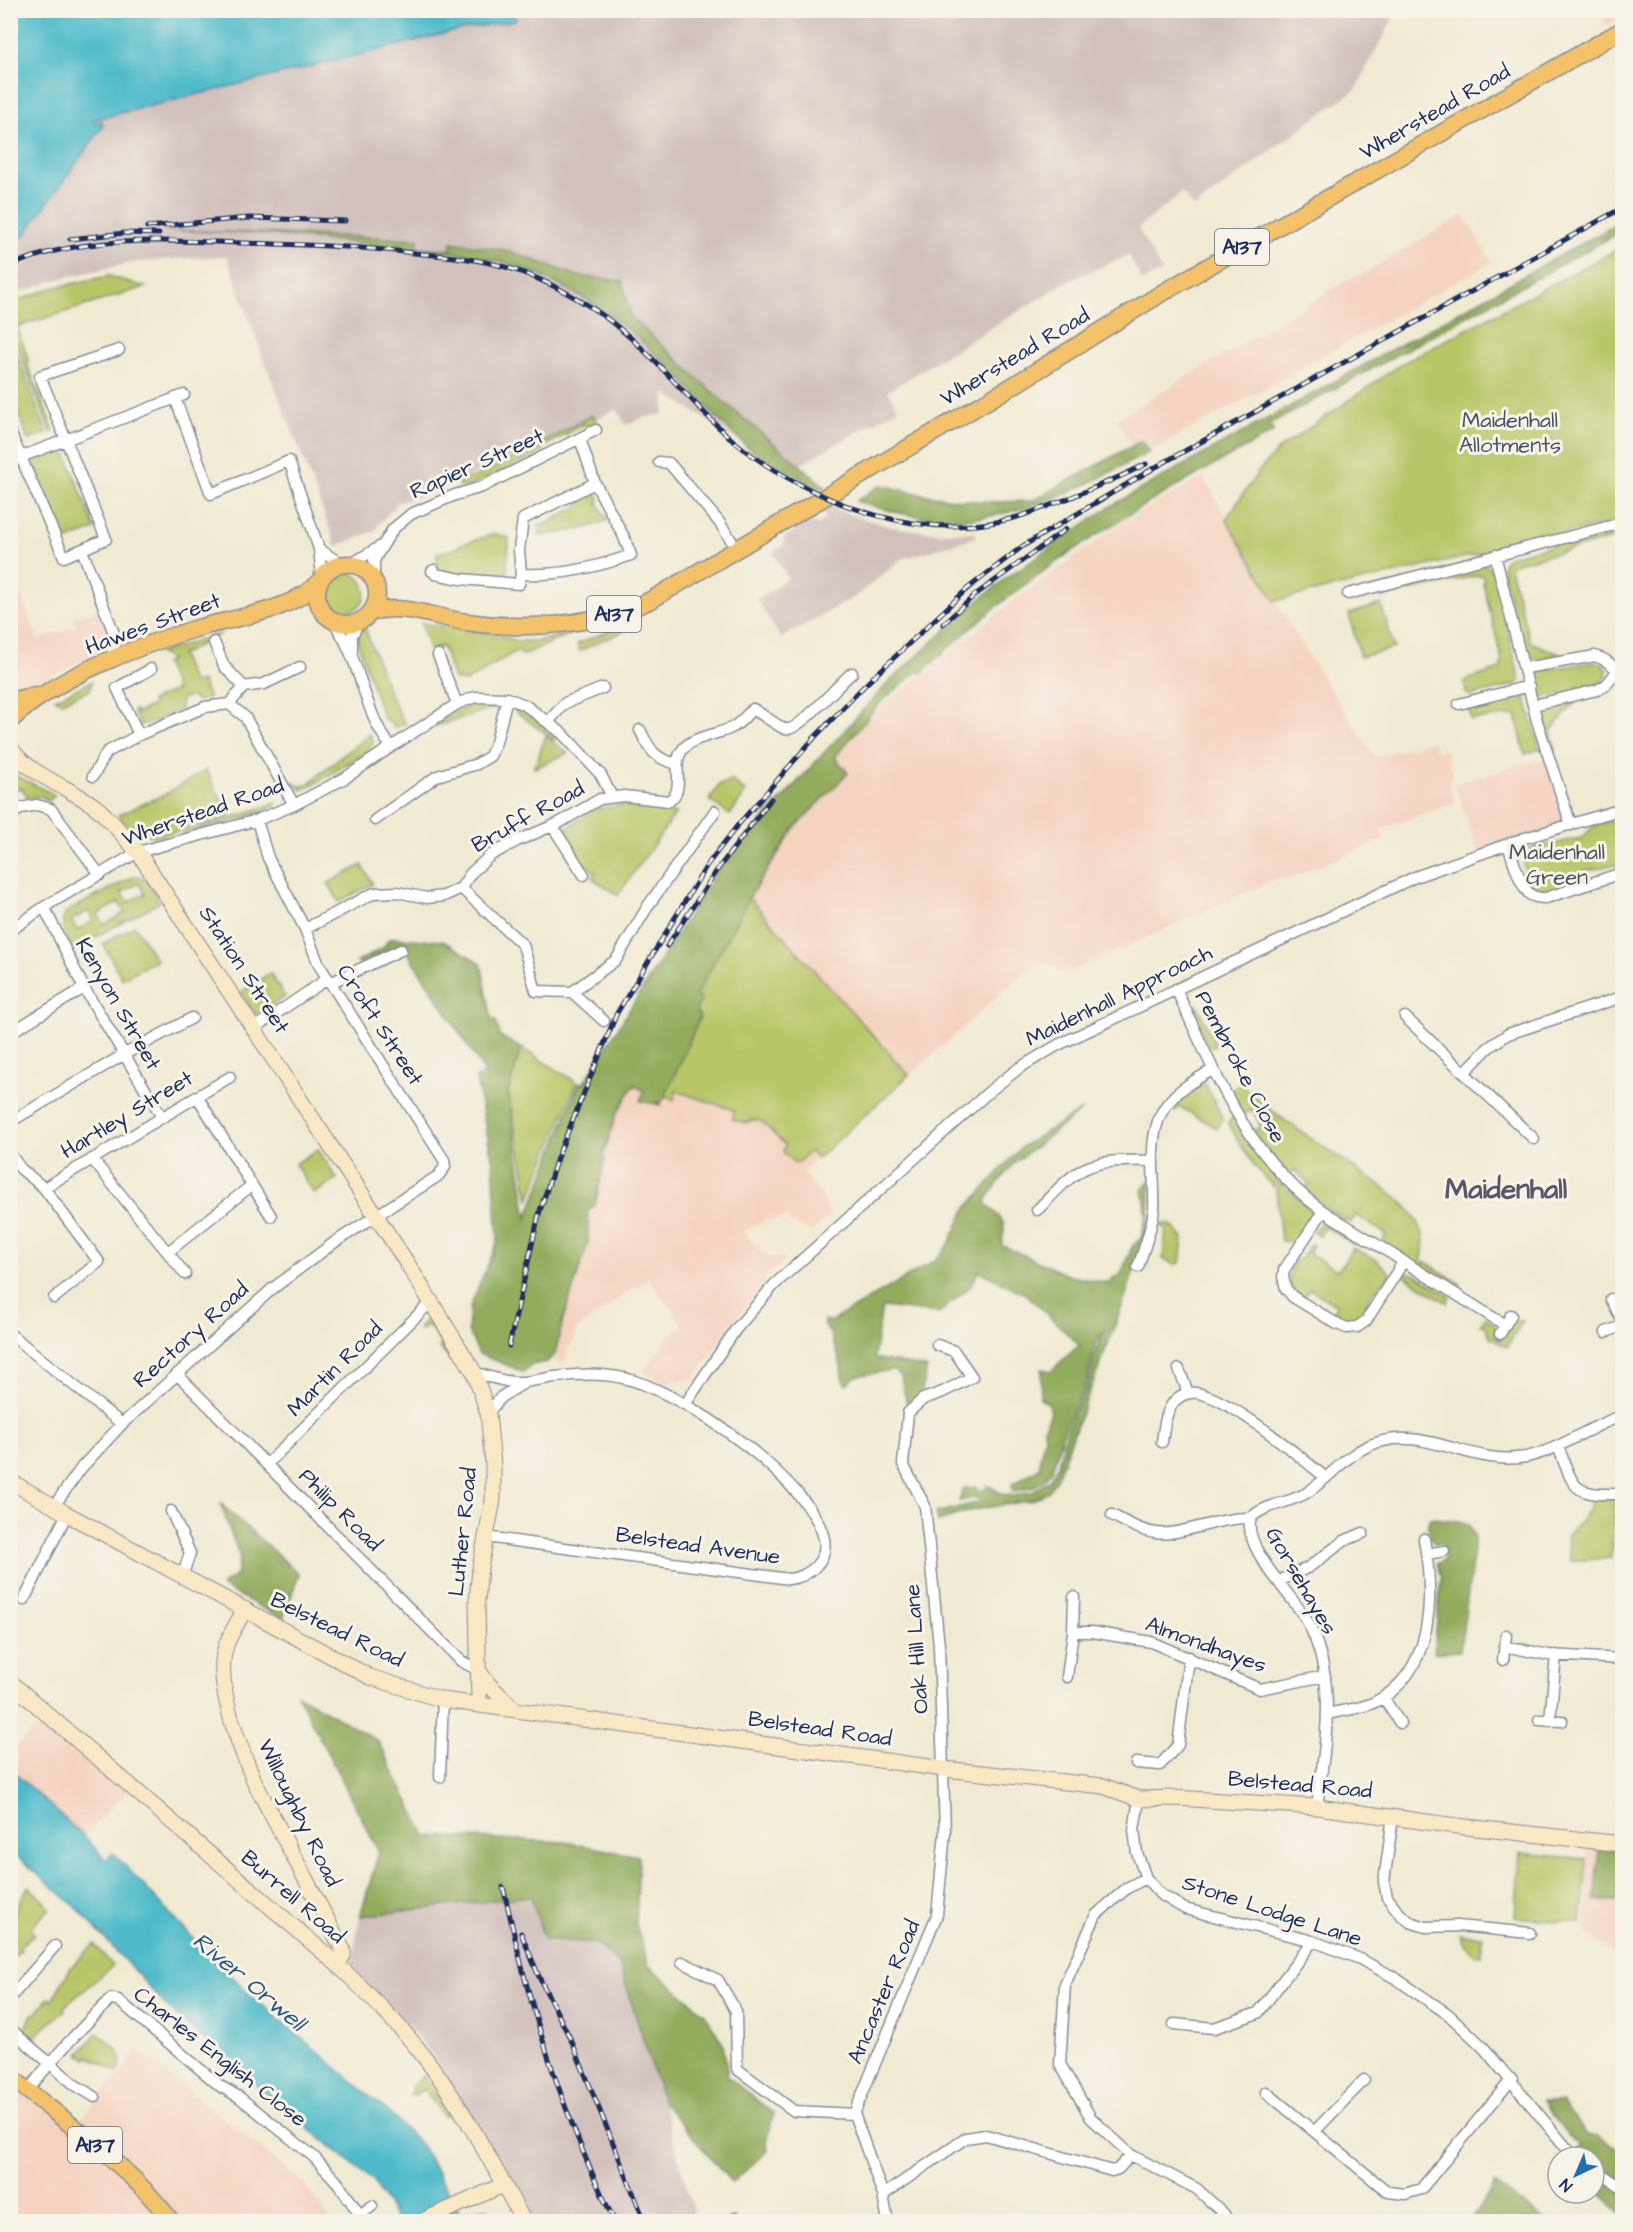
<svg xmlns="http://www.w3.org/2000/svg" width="1633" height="2232" font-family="'Architects Daughter',sans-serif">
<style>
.built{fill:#f5d3c1}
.industrial{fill:#d1c0bc}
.green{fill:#b9c667;stroke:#6a7a62;stroke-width:1.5;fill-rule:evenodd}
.forest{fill:#92ab5c;stroke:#566d5d;stroke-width:1.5}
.water{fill:#4fbbca;stroke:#357594;stroke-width:1.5}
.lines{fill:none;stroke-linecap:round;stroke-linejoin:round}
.street-casing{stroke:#868c98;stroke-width:13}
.secondary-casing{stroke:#868c98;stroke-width:17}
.primary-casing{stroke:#868c98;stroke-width:19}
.street{stroke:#fff;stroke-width:10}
.secondary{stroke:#fae7c3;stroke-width:15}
.primary{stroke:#f3c26a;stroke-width:16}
.rail-casing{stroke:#1b2f5e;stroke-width:5}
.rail{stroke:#f7f3e8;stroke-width:3;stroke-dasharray:9;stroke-linecap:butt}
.labels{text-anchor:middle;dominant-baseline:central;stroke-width:6;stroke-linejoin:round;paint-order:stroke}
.shield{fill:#f7f3e8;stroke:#5d6a87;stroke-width:1.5}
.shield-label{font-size:21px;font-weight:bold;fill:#1b2f5e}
.street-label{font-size:22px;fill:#1b2f5e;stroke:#f7f3e8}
.park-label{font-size:22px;fill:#425560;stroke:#f7f3e8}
.water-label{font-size:24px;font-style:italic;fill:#2b597e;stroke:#f7f3e8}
.district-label{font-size:28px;font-weight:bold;fill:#5c566a;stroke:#f7f3e8}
</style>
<rect width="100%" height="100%" fill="#f7f3e8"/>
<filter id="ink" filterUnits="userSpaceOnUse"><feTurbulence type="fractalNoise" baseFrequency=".0167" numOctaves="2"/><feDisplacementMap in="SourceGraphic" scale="12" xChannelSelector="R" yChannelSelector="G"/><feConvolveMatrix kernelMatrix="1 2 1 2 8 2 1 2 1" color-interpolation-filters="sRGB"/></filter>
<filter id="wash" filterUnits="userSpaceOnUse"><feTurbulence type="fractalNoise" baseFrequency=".008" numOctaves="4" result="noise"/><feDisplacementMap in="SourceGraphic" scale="24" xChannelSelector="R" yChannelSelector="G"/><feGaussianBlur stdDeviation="1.35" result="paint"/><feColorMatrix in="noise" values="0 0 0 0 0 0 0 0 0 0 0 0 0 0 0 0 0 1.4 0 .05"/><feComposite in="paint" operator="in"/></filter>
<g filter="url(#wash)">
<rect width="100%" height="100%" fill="#f1ead3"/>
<path class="built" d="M1597,11H1622V17L1606,26Z
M1464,215L1492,262L1149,452L1141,441L1133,447L1117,419L1349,279L1361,275Z
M1203,477L1275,601L1328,686L1375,757L1433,741L1436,752L1445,750L1452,770L1453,779L1448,781L1456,803L1380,829L1384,840L1287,879L1278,878L1068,973L1036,962L802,1172L823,1197L830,1215L812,1231L788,1222L789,1217L766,1220L743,1232L766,1256L785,1259L766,1277L763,1287L732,1322L696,1376L678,1382L673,1380L668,1383L643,1371L668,1337L684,1325L648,1278L576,1330L572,1346L569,1345L564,1364L553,1361L605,1158L602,1157L616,1115L826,766L882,706L998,613L1120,524Z
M10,568L38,640L77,626L74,617L104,606L115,636L109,649L17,692L11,690Z
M1549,757L1571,825L1480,854L1454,784Z
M48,1715L131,1787L84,1836L11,1769V1752Z
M1587,1849L1622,1850V1961L1585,1932Z
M138,2050L300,2180L312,2194L331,2221H11L10,2076L74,2128Z"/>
<path class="industrial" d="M507,11H1397L1366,68L1357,89L1315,118L1194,208L1182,193L1138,228L1162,272L1142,281L1129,255L1066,282L888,391L898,409L801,464L796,477L665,393L663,414L644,417L626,425L617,409L596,419L593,416L515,456L457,482L395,504V507L380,522L375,531L336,546L302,455L264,360L227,256L170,259L132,263L66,277L11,295V242L23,237L103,127L94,123L92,120L460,30L516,20L512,14L508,15Z
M828,504L848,514L890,527L942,533L975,532L976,537L902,559L856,596L781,638L757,600L788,578L772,552L785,545L783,538L794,532L801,523L818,524L826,520L822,508Z
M531,1896L544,1939L596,1943L619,1963L663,2102L696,2221H533L507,2175L432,2054L393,2009L350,1975L360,1915Z"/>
<path class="green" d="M1622,247V521L1275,601L1226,519L1259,471L1279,449L1403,363Z
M109,276L145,287L17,327L29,361L27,363L54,431L51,432L12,333H11V303L52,288Z
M17,355L47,433L28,440L11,394V358Z
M593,415L598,424L589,428L585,424L541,448L543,452L468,487H461L457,482L475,477L512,459Z
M64,448L95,529L66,541L33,460Z
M592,490L599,497L598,504L608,520L583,529L539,536L541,530L539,524L543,525L577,507L584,493Z
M1608,531L1611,539L1513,564L1510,568L1530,642L1562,655L1531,660L1524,655L1502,568L1504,562L1510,556Z
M495,534L509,538L506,579L479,577L473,574H454L437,570V553L459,548V545Z
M1478,562L1485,564L1494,573L1520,681L1515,685L1470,696L1466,693L1464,681L1500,669L1502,660L1483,583L1484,577L1479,575L1381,597L1378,588Z
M327 592a19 19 0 1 1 38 0a19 19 0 1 1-38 0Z
M1381,604L1394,648L1360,657L1349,614Z
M634,621V626L607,639L606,638L580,651L577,644Z
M421,623L494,634L518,641H537L572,633L523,655L516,651L466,682L454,679L442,646L430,651Z
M365,628L389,692L405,724L394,727L383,717L357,640L359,632Z
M222,633L181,655L193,683L202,681L209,698L198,701L190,696L181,699V709L154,722L140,725L133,711L135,710L137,713L153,705L151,701L176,690L165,663L171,660L159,653Z
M1594,662L1603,664L1607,670L1606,678C1592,689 1556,697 1538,697L1533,692L1531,677L1542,670Z
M92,681L90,690L62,702L55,699Z
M1516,694L1525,696L1540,749L1525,754L1516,715L1471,720L1469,710L1474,704Z
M1576,701L1551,731L1556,750L1552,751C1536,709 1532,713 1576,701Z
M486,702L496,707L430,728V726C448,714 465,706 486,702Z
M516,709L527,712L556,737L554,740L515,711Z
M370,734L373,742L367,752L309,787L302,790L292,782L299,786L306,785Z
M546,736L568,753L534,768Z
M206,770L230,816L157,837L133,831L118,815L166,794Z
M11,772V773L55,795L49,801L41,796L28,798L21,787L17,790L11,788Z
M731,780L746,792L730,815L709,800L720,784L728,783Z
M276,803C269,816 198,829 181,834Z
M621,805L676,813L618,895L592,878L595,872L577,858L561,832L595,809Z
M1618,819L1622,822V866L1617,868L1615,864L1587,871L1588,879C1568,885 1533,902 1525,872C1523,863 1523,857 1527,849L1582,838L1594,826Z
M362,865L373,884L339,902L328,883Z
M135,876C149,878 153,891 160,902L73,949C66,936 57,925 67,911ZM139,883L145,894L128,902L122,892ZM119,902L125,913L104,925L98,914ZM89,911L94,921L77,930L71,920Z
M749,898L909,1075L817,1159L810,1151L796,1164L783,1152L785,1145L761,1121L753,1120L745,1123L732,1119L734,1110L676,1091L674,1100L665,1097L700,1017L690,1006Z
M135,926L156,960L122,979L103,943Z
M270,973L285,997L255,1015L241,992Z
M1197,1005L1216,1045L1209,1047L1191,1010Z
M521,1048L577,1082L529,1199L508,1092Z
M1205,1083L1223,1119L1217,1128L1180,1107L1175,1111L1172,1109L1189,1093Z
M1241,1084C1277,1119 1323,1145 1363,1174C1380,1185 1401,1198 1413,1214C1424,1229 1428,1250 1418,1266L1382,1243L1386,1234L1356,1215L1350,1223L1320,1204L1304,1190L1309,1184L1295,1170L1287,1176L1252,1131L1261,1127L1253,1110L1242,1114L1230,1091Z
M1234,1116L1249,1144L1279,1181L1273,1187C1254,1168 1240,1146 1228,1122Z
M318,1149L337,1179L314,1194L295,1164Z
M1281,1183L1305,1204L1311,1213L1310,1222L1298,1242L1281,1241L1276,1189Z
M1323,1221H1330L1356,1237L1353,1244L1325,1227L1319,1237L1313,1231Z
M1160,1224H1170L1183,1238L1180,1263L1175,1265L1163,1259L1166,1228L1160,1226Z
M1311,1244L1313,1245L1309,1253L1338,1271L1353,1248L1376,1259L1391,1274C1380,1285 1364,1298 1364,1316C1352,1326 1344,1322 1331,1316L1337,1305L1310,1289L1303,1299C1287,1286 1285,1280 1294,1261L1302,1258Z
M1424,1261L1461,1284L1455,1289L1420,1268Z
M1407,1273L1415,1274L1450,1296L1447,1303L1401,1274Z
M429,1317L455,1356L450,1360L439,1347L443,1344L436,1337L437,1335L427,1325L421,1330L419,1327Z
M1486,1318L1494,1324L1497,1331L1495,1335L1501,1339L1512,1322L1523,1321L1507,1347L1490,1337L1486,1327L1480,1324Z
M1615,1498L1611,1558L1570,1561L1567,1537L1591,1507L1590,1499Z
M1520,1853L1587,1859L1581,1923L1515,1917Z
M29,1886L50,1908L31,1928L34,1934L19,1947L21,1950L11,1959C10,1925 10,1915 29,1886Z
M1460,1934L1483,1936L1481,1956H1478L1464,1944Z
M94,1944L113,1966L64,2007L65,2010L32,2039L23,2031L33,2013L36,2014L48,1998L52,2000L72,1966Z
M97,2033C110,2043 129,2054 117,2072L89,2056L87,2059L79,2054Z
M424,2076L449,2113L444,2117L424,2089L413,2096L410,2093L413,2085Z
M486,2208L500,2221H465L461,2214Z"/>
<path class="forest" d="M1622,221V231L1269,425L1274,432C1186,480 1098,529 1018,590C984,615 953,644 921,673L918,671L882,701L835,757L848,773L794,829L749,898L696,996L701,1000L696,1011L700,1016L665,1097L661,1103L656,1101L660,1105L640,1101L644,1091L634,1085L616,1115L603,1157L605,1158L595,1205L588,1211V1243L563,1320L555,1354L547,1362L532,1365L523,1372L479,1354L468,1331L470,1307L498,1241L493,1163L476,1079L485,1072L402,944L361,964L357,962L383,948L388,940L392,938L443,941L481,963L492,1020H496L500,1036L521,1048L508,1092L527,1218L579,1083L583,1084L717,870L886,685L975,603L1006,578L1111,506Z
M163,230L418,239L417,247L450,250L452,242L504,250L578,276L622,281L631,317L718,397L826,487L819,490L748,448L716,417L678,375L633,333L586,299L540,275L504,262L452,252L253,233Z
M1141,441L1149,452C1085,486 1021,521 946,519C916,519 886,510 856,501L881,485L920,494L960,500L995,502L1032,501Z
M1083,1109C1069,1121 1054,1132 1039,1144C1032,1150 1024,1155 1016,1161C1005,1173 993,1189 985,1203C1003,1220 1008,1220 1001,1245L1070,1276L1109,1283L1114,1277L1120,1276L1132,1247L1141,1238L1147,1215L1143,1189L1151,1179L1148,1228L1124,1301L1057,1478L1048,1492L1033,1500L973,1510L938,1521L936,1513L979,1502L977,1497L959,1501L964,1488L978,1487L979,1491L987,1489V1485L1003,1494L1014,1496L1033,1492L1050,1479L1058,1465L1070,1420L1087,1389L1096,1349L1105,1329L1095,1343L1085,1388L1067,1421L1052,1470L1045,1479L1034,1487L1013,1492L1012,1484L1040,1468V1456L1045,1438L1044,1429L1051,1412L1047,1402L1040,1398L1042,1369L1051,1371L1079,1345L1027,1295L979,1271L969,1288L939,1313L882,1307L874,1358L927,1368L920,1399L907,1405L901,1377L893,1370L856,1376L846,1385L843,1381L840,1361L831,1335L824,1324V1320L830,1322L934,1261L948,1246L965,1210L1015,1154L1023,1146Z
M220,1503L299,1574L283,1619L221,1586L236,1575L240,1557Z
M1431,1518L1460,1521L1469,1524L1474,1535V1549L1460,1651L1434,1653L1441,1578L1437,1564L1445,1559L1443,1545L1435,1544C1429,1538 1426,1526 1431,1518Z
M297,1694L378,1741L426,1836L565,1842L639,1856L636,1925L648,1965L704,2013L723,2043L728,2077L774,2114L766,2141L767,2151L732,2183L663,2102L619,1963L596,1943L544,1939L531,1896L360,1916L379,1852Z
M1599,1849L1622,1850V1892L1617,1901H1594Z
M1542,2102H1562L1587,2135L1598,2137L1622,2152V2215L1594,2188V2178L1600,2173L1594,2169V2157H1574L1571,2155L1581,2147L1570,2138Z
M1495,2184L1546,2221H1470Z"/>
<path class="water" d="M507,10L509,15L513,11L516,20L460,30L93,120L94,123L102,121L103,126L23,237L11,242V11Z
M10,1769L84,1836L106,1860L113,1853L189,1934L253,1997L385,2109L421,2145L465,2221H397L373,2181L253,2083L168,2008L77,1908L11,1851Z"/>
</g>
<g filter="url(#ink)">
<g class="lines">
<g class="street-casing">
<path id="street" d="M175,398L211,494L289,461L319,549
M10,432L64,557L106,539L40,376L119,350
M10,461L184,395
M659,462L669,463L719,522L737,549
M82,550L115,636L111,660
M1495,555L1537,721L1571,825
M351,564L381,546
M432,571L434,570L435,574L461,579L519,584L521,574C558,576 595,568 631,555L623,535L595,483L580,439
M521,574L519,550L523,519L595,483
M322,577L319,549L341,564
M374,580V561L377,555L393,529L411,514L455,495L482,487L596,430
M1348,594L1622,523
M214,642L224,666L244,687L229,704
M352,652V635L360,621
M438,655L457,704
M1525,668L1595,656L1605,660L1618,670L1606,685L1597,690L1534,705
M244,687L264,684L300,667
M1459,704L1529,686
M548,722L565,703L603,688
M640,730C650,750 654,759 678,764
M139,735L117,688L151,669
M391,747L457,704L475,697L507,698L525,705L563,734L601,775L612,797
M93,776L107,752L139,735L205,707L229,704L245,717L294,805
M10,816L21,808L37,805L51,809L100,875
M375,820L437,776L477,764L490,756L496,742L507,698
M553,827L584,875
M1508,845C1513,858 1520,888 1531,895C1536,898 1541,898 1546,898L1622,873
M461,888L523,945L536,991L572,992L604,1021
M44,907L84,988L162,1117
M305,929L374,893L397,892L427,898L444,896L461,888L471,873L491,855L517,841L559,823L600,799L624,796L669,801C687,789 670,764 683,749C694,736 717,735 731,728C739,725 746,715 753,709C760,713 779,727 785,729C798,733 839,683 852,673
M10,931L44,907L138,852L257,820L294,805L345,778L391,747C385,738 378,729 374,718C360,685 354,648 331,619
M330,983L401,950
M1176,989C1214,1071 1247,1157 1323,1211L1505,1325
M572,992L616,960L648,906L715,811
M1405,1017L1534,1139
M255,1028L327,979
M10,1033L84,988
M1464,1073L1488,1048L1508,1034L1622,997
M197,1096L271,1216
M10,1122L123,1055L192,1018
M10,1154L21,1169L44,1188L99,1262L54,1298
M92,1159L185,1274
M44,1188L230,1077
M1037,1210C1053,1195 1070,1173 1091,1166C1110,1159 1133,1161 1152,1161
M1323,1211L1284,1270L1283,1277L1286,1289L1293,1297L1337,1324L1347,1328L1357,1327L1366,1321L1403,1262
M168,1252L252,1185
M1138,1267C1144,1248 1152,1229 1154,1209C1155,1193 1153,1178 1153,1162C1151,1109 1171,1093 1214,1069
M1611,1299L1622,1320
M1606,1332L1622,1326
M10,1334L122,1424
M1500,1334L1511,1315
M1179,1369L1188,1393
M474,1372C487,1376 501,1381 514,1382C528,1383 541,1379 555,1377C577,1374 601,1373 623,1378C679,1389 813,1482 824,1539C828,1561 809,1577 789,1579L486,1537
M177,1374L461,1661L478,1670
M686,1403L736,1329L775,1284L991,1090L1019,1068L1058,1045L1415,877L1525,838L1622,809
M488,1413L501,1397L526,1382
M1162,1442C1164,1424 1167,1396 1190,1393C1218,1388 1302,1458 1326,1478
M1558,1446C1575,1491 1572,1495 1622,1494
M267,1464L431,1302
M54,1506L82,1467L122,1424L272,1289L335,1242L438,1176L445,1167L444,1160L319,965L305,929L268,858L257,820
M171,1511L190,1553L183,1574
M1112,1515C1129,1524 1149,1536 1169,1533C1197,1530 1222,1517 1251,1518
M1251,1518C1264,1504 1292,1503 1308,1492C1330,1477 1345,1456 1370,1445C1425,1423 1469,1467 1526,1457C1561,1450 1589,1426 1622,1416
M1251,1518C1241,1546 1292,1595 1306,1619C1339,1679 1325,1743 1317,1807
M1427,1554L1444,1551
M1279,1581L1309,1567L1344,1541L1363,1533
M24,1600L67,1514
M1073,1632H1092L1151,1642L1260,1689L1325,1676
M1504,1646L1549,1655L1622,1659
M1503,1660L1506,1635
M1067,1677L1073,1632L1074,1597
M1383,1697L1400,1723
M1328,1714C1343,1710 1360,1709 1373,1703C1435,1674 1434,1595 1424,1539
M1539,1720L1562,1721
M1550,1721L1556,1655
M1136,1763L1160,1765L1178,1745L1189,1657
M440,1777L443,1700
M1139,1799L1134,1830L1137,1853L1146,1878L1160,1894L1185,1909L1313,1941L1360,1959L1395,1978L1448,2014L1483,2047L1574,2157
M1393,1816L1384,1882L1387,1897L1400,1914L1410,1922L1426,1927L1458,1926L1530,1933
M1146,1878L1127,1888L1096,1915L1065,1984L1060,2064L1091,2118L1131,2155L1197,2189L1224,2214L1228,2222
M682,1962L718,1980L736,2011L737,2069L794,2111L854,2114
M10,1998L55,1946
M1174,2024L1214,2028L1258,2013L1313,1941
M10,2029L75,2085L95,2097
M28,2091C52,2058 81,2028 111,1999L118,2000L220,2086L239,2097L314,2157L338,2183L360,2215
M1266,2092L1388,2192L1405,2194L1421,2189L1512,2079
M1315,2131L1364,2080
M1594,2169L1622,2188
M883,2195L966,2138L986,2135L1112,2171L1118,2169L1131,2155
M736,2217L740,2222
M351,2222L372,2206
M888,2222L883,2195L854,2114L937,1915L945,1832L939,1646L925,1506L903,1464L908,1413L923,1399L943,1392L972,1377L954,1351L937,1345"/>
</g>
<g class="secondary-casing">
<path id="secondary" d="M10,746C21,771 75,790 97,808C112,821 125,838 138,852L407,1263L474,1372L488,1413L493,1464V1500L480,1568L477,1601L479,1704
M10,1481L67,1514L370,1677L443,1700L944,1769L1103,1786L1139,1799L1175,1798L1317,1807L1457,1826L1622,1844
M245,1609C239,1621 230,1633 226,1646C213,1683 241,1750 256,1785L343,1950V1955L338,1965
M478,1670L489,1685L514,1709
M10,1682L338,1965C369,1995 400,2025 426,2059C464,2109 494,2167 524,2222
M420,2222L503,2185"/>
</g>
<g class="primary-casing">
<path id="primary" d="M317 594a30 30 0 1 1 60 0a30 30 0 1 1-60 0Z
M371,612C405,603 432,617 466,622C528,631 594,626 651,600L1014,385L1162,293L1622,30
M10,701L36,695
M10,721C55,677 138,646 198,628C237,617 293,611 320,581
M10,2076C66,2123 127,2163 172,2222"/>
</g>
<use href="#street" class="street"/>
<use href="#secondary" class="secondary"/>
<use href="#primary" class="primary"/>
<g class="rail-casing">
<path id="rail" d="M147,227L249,218L345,221
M70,239L125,233L159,234
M10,266C88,231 191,242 274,244C324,245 373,248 423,254C450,256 476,259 502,266C528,273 553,285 576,298C639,334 676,388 727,435C753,459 784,477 815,492C877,522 947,536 1014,518C1032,513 1049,505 1067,499C1093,488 1121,477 1146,464
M943,624L975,595L1066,529
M667,946L717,870L771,799
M509,1346L539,1214L557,1158L617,1013L707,865L737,826L815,737L865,685L967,589L1023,546L1154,468L1622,208
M503,1887C511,1920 518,1953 527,1986C549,2066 577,2146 615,2222
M521,1933L540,1979L572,2042L645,2222"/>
</g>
<use href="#rail" class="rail"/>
</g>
</g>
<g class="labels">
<g class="shield">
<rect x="1215" y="229" width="54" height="36" rx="4.5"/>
<rect x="587" y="596" width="54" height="36" rx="4.5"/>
<rect x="68" y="2127" width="54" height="36" rx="4.5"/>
</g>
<g class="shield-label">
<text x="1242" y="247">A137</text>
<text x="614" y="614">A137</text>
<text x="95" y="2145">A137</text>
</g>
<g class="street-label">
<text transform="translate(1435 112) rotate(-30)">Wherstead Road</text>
<text transform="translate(1015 357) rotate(-31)">Wherstead Road</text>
<text transform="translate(477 464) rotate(-24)">Rapier Street</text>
<text transform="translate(153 624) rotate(-20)">Hawes Street</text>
<text transform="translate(203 812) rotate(-19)">Wherstead Road</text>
<text transform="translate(528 817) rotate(-29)">Bruff Road</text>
<text transform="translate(244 970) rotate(57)">Station Street</text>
<text transform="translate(1119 996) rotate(-26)">Maidenhall Approach</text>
<text transform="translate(118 1004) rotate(60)">Kenyon Street</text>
<text transform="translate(380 1025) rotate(57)">Croft Street</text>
<text transform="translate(1240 1067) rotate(62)">Pembroke Close</text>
<text transform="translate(127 1115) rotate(-31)">Hartley Street</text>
<text transform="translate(191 1335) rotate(-42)">Rectory Road</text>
<text transform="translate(335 1369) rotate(-45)">Martin Road</text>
<text transform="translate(340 1510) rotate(45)">Philip Road</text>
<text transform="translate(463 1532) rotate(-84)">Luther Road</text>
<text transform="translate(698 1546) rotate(8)">Belstead Avenue</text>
<text transform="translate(1301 1581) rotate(60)">Gorsehayes</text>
<text transform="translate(337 1630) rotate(26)">Belstead Road</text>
<text transform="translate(1206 1645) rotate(20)">Almondhayes</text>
<text transform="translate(917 1649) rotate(-94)">Oak Hill Lane</text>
<text transform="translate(820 1729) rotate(8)">Belstead Road</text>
<text transform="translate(1300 1785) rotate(5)">Belstead Road</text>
<text transform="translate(299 1813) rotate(64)">Willoughby Road</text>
<text transform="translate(293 1897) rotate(41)">Burrell Road</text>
<text transform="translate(1272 1911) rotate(18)">Stone Lodge Lane</text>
<text transform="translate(884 1992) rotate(-67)">Ancaster Road</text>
<text transform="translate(220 2057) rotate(38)">Charles English Close</text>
</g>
<g class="park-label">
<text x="1510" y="420">Maidenhall<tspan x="1510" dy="25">Allotments</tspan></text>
<text x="1557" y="852">Maidenhall<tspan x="1557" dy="25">Green</tspan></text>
</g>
<g class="water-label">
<text transform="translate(249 1982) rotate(40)">River Orwell</text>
</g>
<g class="district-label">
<text x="1506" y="1189">Maidenhall</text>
</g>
</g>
<rect width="1633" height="2232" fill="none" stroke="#f7f3e8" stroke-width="36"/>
<g transform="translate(1576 2175) rotate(224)"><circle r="28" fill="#f7f3e8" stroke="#9fa5b1" stroke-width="1.5"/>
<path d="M0-4.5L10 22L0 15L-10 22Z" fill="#1f6fb2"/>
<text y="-9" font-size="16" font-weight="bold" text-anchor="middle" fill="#1b2f5e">N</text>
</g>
</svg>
